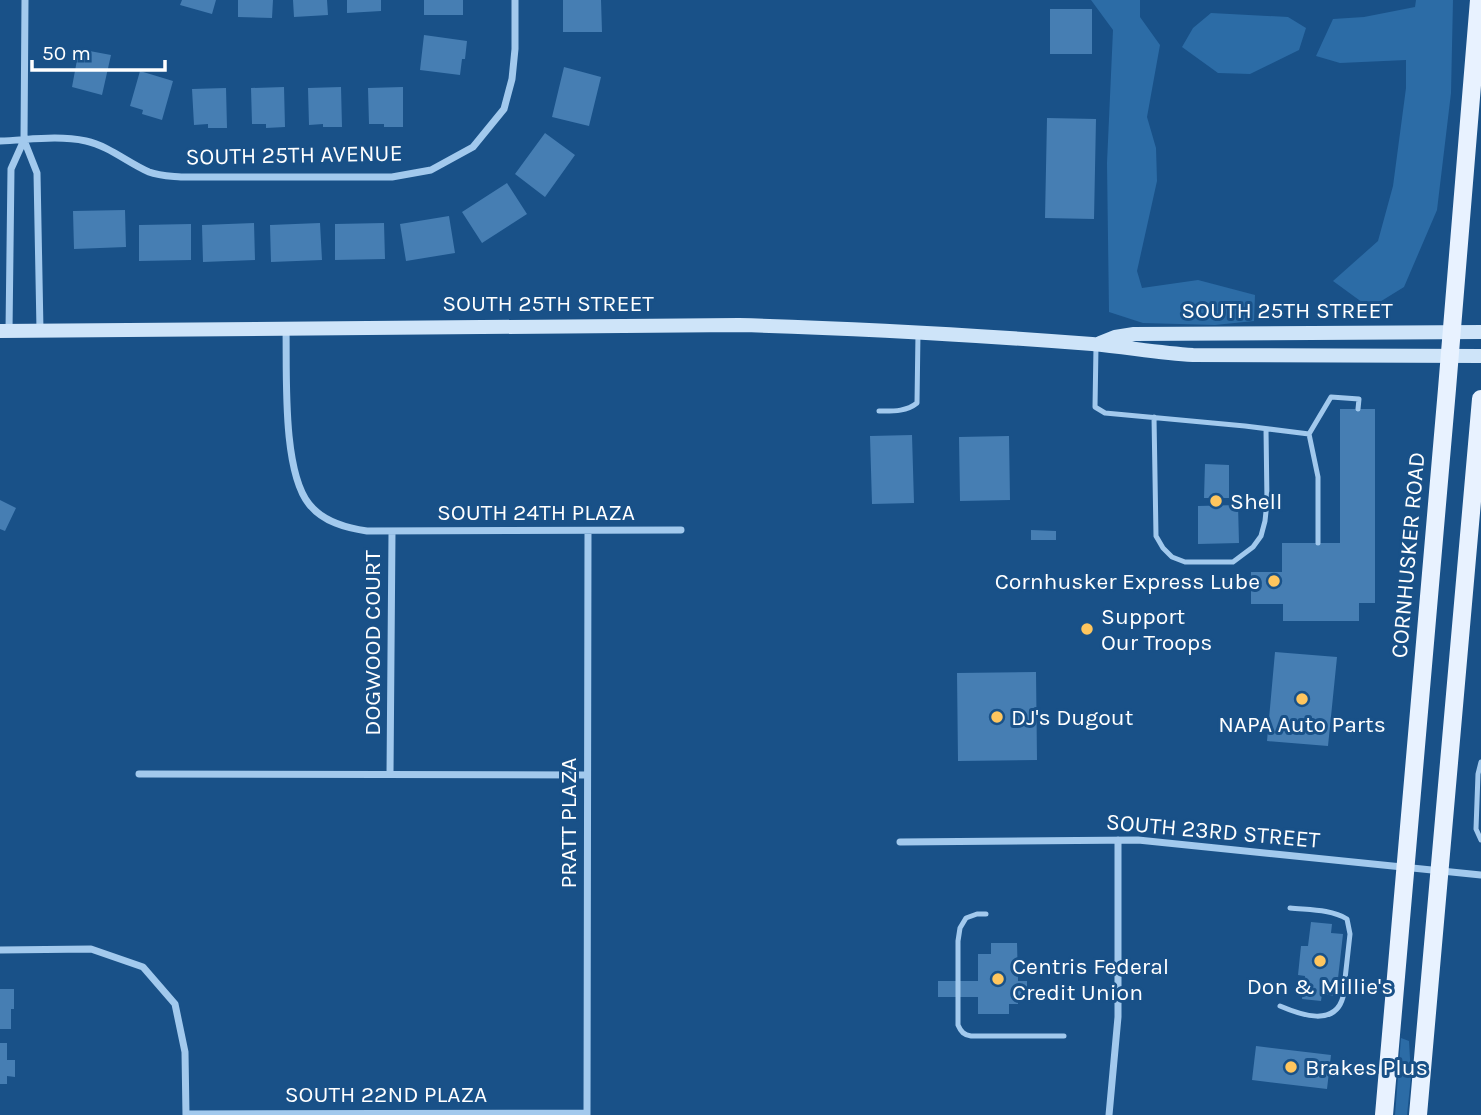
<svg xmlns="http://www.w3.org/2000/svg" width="1481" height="1115" font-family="Karla,sans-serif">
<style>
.green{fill:#2c6ca6}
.building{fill:#467eb3}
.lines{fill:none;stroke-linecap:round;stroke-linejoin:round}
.lane{stroke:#a2c9ed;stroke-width:5}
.street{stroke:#a2c9ed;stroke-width:7}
.secondary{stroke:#cee4f9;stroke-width:14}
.primary{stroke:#e8f2ff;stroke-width:18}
.poi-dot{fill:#ffc65e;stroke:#195188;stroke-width:2.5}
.labels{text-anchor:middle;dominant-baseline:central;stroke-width:6;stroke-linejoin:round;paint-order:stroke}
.street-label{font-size:23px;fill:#fff;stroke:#195188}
.poi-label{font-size:23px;fill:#fff;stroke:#195188;text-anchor:start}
</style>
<rect width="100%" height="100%" fill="#195188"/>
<path class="green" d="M1091,0H1140V17L1160,45L1147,117L1156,148L1157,181L1137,271L1142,288L1198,280L1255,295L1254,321L1215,325L1143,323L1109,312L1107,163L1113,30Z
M1416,0H1453L1451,93L1437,210L1404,287L1370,308L1333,281L1378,241L1393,186L1406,88V60L1340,63L1316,56L1333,19L1364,17L1415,7Z
M1211,13L1288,17L1306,28L1299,50L1250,74L1218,73L1182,47L1193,28Z
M1401,1038L1409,1041L1411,1077L1407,1115H1395Z"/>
<path class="building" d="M182,0H216L212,14L180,5Z
M238,0H273L272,18L238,17Z
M293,0H327L328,15L294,17Z
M347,0H381V11L347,13Z
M424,0H463V15H424Z
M563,0H601L602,32H563Z
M1050,9H1092V54H1050Z
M424,35L467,41L465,59H462L460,75L420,70Z
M79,49L111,55L102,95L72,87Z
M564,67L601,77L589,126L552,117Z
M140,71L173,81L162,120L142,114L143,110L130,106Z
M284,87L285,127L266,128V124H252L251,88Z
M341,87L342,127H323V124L309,125L308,88Z
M403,87V127H384V124H369L368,88Z
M226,88L227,128H208V124L194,125L192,89Z
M1047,118L1096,119L1094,219L1045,218Z
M545,133L575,155L545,197L515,174Z
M507,183L527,214L482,243L462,212Z
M125,210L126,247L74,249L73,211Z
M449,216L455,253L406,261L400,224Z
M254,223L255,260L203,262L202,225Z
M320,223L322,260L271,262L270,225Z
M384,223L385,259L335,260V224Z
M191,224V260L139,261V225Z
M1340,409H1375V603H1359V621H1283V604H1251V572H1282V543H1340Z
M912,435L914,503L872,504L870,436Z
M1009,436L1010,500L960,501L959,437Z
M1205,464L1229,465V498H1204Z
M0,500L16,508L5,531L0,529Z
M1238,505L1239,543L1198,544V506Z
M1031,530L1056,531V540H1031Z
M1275,652L1337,657L1328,746L1267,741Z
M1036,672L1037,760L958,761L957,673Z
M1311,922L1332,924L1331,933L1343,934L1336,996L1322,994L1321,1001L1302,999L1305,976L1298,975L1301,946H1308Z
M991,943H1017L1018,981H1027V997H1018V1004H1009V1014H978V997H938V981H978V954H991Z
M0,989H14V1009H11V1029H0Z
M0,1043H7V1060H15V1077L7,1076V1084H0Z
M1256,1046L1331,1055L1327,1089L1252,1080Z"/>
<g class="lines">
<path class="lane" d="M1096,347L1095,407L1105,413L1245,426L1309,434L1318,477V543
M879,411C892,411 906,412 917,403L918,333
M1154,417L1156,536L1163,548L1172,557L1185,562H1233L1253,547L1261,536L1265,521L1267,502L1266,429
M1309,434L1331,397L1359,399L1358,409
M1481,762L1478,774L1476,829L1481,840
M986,914H977L966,918L960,928L958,941V1025C961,1032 964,1035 971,1036H1064
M1280,1006C1301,1015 1335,1027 1343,997L1350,934L1347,919C1331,909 1308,910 1290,908"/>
<path class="street" d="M24,140L37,173L40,330
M0,141C29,140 57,135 86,141C109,146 128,163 149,172C159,176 171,176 181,177H392L431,170L473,147L504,109L512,79L515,49V0
M286,329C287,373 282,470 309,504C323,522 346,528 367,531L681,530
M9,331L11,169L24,140L25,0
M139,774L587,775
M390,774L392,532
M900,842L1138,840L1481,875
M0,950L91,949L143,967L175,1004L185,1052L186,1115
M186,1114L587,1113
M587,1115L588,531
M1109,1115L1118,1017V840"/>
<path class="secondary" d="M0,331L739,325C857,328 975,335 1092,344C1126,347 1159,353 1193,355L1481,356
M1100,343L1115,337L1134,334L1481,332"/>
<path class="primary" d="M1384,1115L1447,389L1479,0
M1418,1115L1481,399"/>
</g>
<g class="poi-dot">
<circle cx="1216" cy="501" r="7"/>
<circle cx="1274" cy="581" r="7"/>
<circle cx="1087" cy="629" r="7"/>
<circle cx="1302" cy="699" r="7"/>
<circle cx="997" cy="717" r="7"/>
<circle cx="1320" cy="961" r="7"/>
<circle cx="998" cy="979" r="7"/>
<circle cx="1291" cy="1067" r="7"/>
</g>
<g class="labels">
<g class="street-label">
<text transform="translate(294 155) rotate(-1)">SOUTH 25TH AVENUE</text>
<text x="548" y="303">SOUTH 25TH STREET</text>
<text x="1287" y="310">SOUTH 25TH STREET</text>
<text x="536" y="512">SOUTH 24TH PLAZA</text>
<text transform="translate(1408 555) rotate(-85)">CORNHUSKER ROAD</text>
<text transform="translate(372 643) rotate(-90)">DOGWOOD COURT</text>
<text transform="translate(568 823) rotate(-90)">PRATT PLAZA</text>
<text transform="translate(1213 831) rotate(5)">SOUTH 23RD STREET</text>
<text x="386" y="1094">SOUTH 22ND PLAZA</text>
</g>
<g class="poi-label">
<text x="1230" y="501">Shell</text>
<text x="1260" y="581" text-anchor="end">Cornhusker Express Lube</text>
<text x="1101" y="616">Support<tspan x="1101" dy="26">Our Troops</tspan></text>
<text x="1011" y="717">DJ's Dugout</text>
<text x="1302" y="724" text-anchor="middle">NAPA Auto Parts</text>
<text x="1012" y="966">Centris Federal<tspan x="1012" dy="26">Credit Union</tspan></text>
<text x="1320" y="986" text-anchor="middle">Don &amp; Millie's</text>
<text x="1305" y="1067">Brakes Plus</text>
</g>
</g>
<path d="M32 60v10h133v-10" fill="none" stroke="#ffffff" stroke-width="3.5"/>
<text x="42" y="60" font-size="21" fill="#ffffff" stroke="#195188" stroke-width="5" paint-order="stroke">50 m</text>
</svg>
